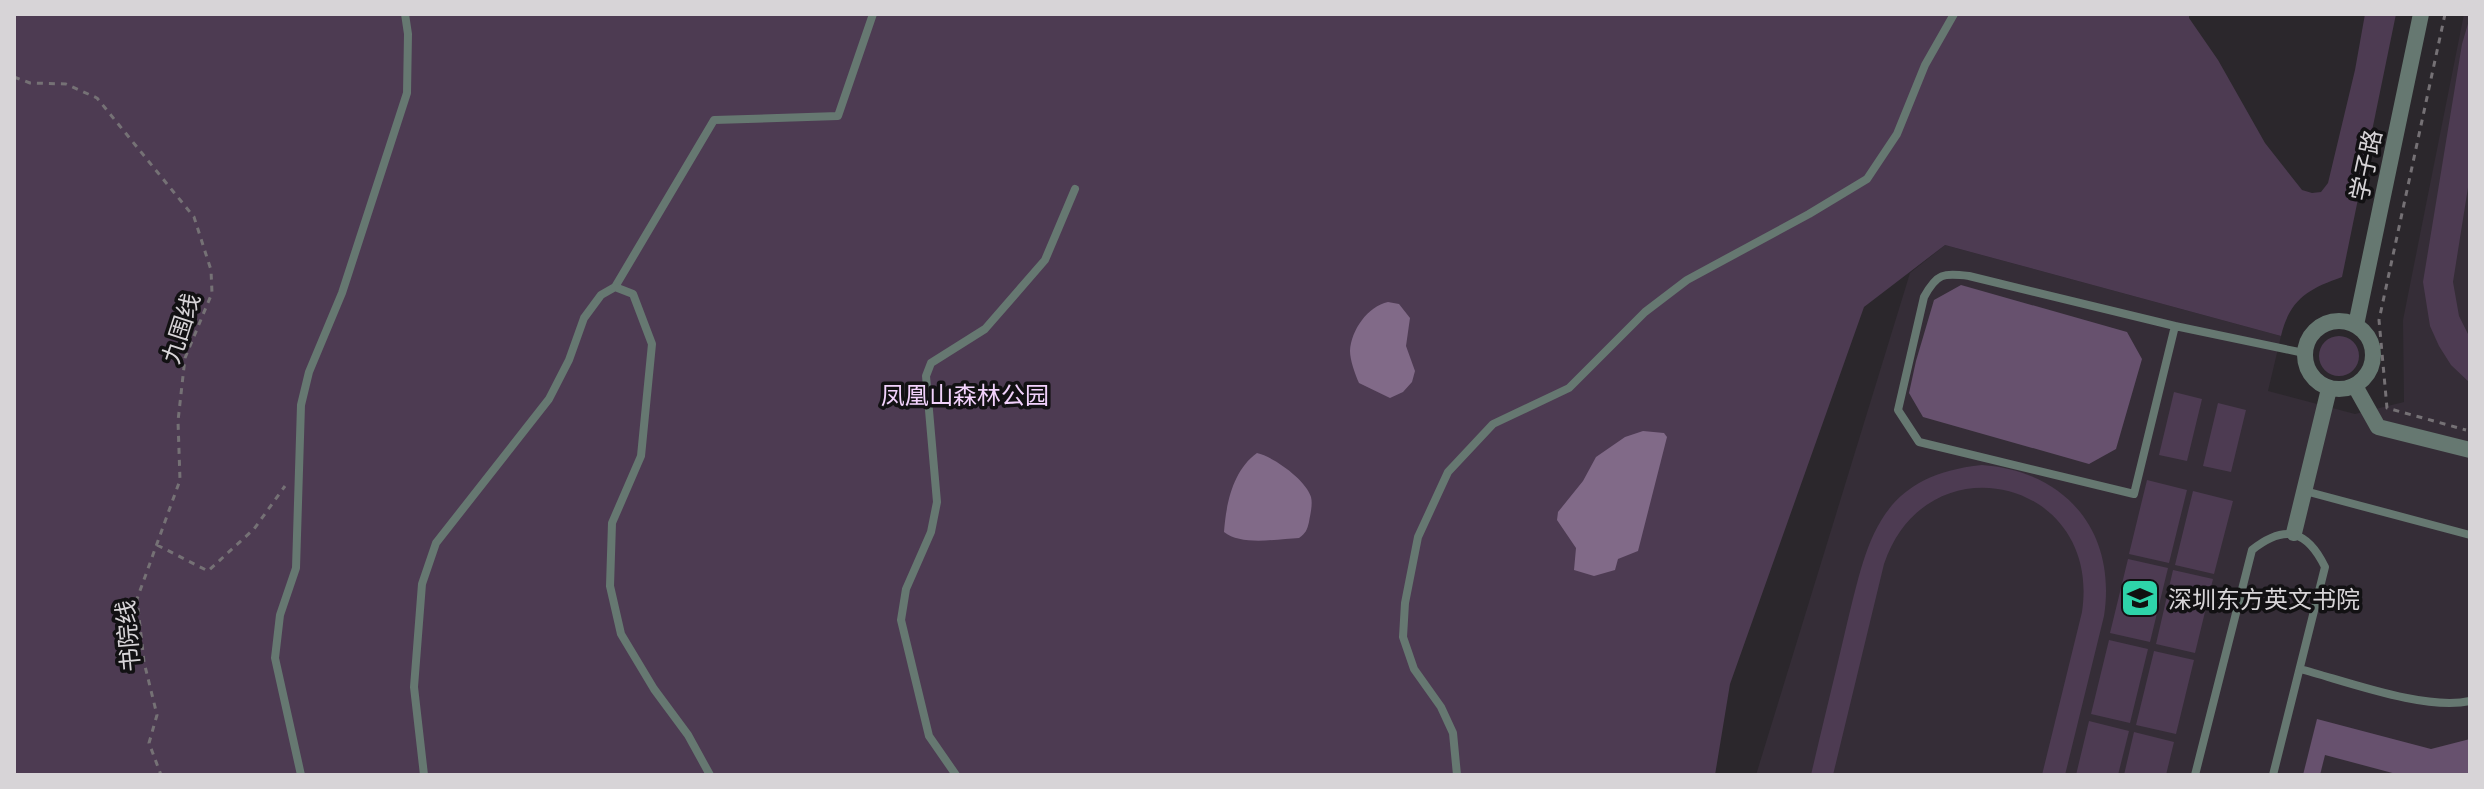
<svg xmlns="http://www.w3.org/2000/svg" width="2484" height="789" font-family="Lato,'Noto Sans SC',sans-serif">
<style>
.built{fill:#352d37}
.green{fill:#4d3b52}
.water{fill:#816a88}
.building{fill:#67516e}
.lines{fill:none;stroke-linecap:round;stroke-linejoin:round}
.path{stroke:#757175;stroke-width:3;stroke-dasharray:6 6;stroke-linecap:butt}
.lane{stroke:#667871;stroke-width:8}
.street{stroke:#667871;stroke-width:16}
.labels{text-anchor:middle;dominant-baseline:central;stroke-width:7;stroke-linejoin:round;paint-order:stroke}
.street-label{font-size:24px;fill:#d7d4d7;stroke:#121113}
.park-label{font-size:24px;fill:#f2d2fc;stroke:#121113}
.poi-label{font-size:24px;fill:#d7d4d7;stroke:#121113;text-anchor:start}
</style>
<rect width="100%" height="100%" fill="#2b272c"/>
<path class="built" d="M2464,14H2470V775H1756L1910,273L1945,245L2281,336L2268,391L2355,414L2404,402L2403,320Z"/>
<path class="green" d="M14,14H2189V18L2218,60L2265,143L2302,190L2312,193L2321,192L2328,183L2355,70L2365,14H2396L2342,277C2308,289 2290,299 2281,336L1945,245L1864,307L1730,684L1715,775H14Z
M2470,17V175L2453,282L2459,316L2470,338V383L2451,365L2439,346L2430,326L2423,282L2462,44Z
M2319 356a20 20 0 1 1 40 0a20 20 0 1 1-40 0Z
M2174,392L2202,399L2187,461L2159,455Z
M2218,403L2246,410L2231,472L2203,466Z
M1982,465C2066,471 2117,532 2104,616L2065,775H2042L2082,612C2102,479 1927,437 1884,564L1833,775H1811C1822,727 1834,680 1845,632C1867,544 1875,476 1982,465Z
M2147,480L2187,490L2169,563L2129,554Z
M2193,491L2233,501L2214,574L2175,565Z
M2128,559L2168,568L2150,642L2110,633Z
M2173,570L2213,579L2195,653L2156,644Z
M2109,640L2148,649L2130,723L2091,714Z
M2154,651L2194,660L2176,734L2136,725Z
M2089,721L2129,731L2118,775H2076Z
M2134,732L2174,742L2166,775H2124Z"/>
<path class="water" d="M1388,302L1399,304L1410,318L1406,346L1415,371L1412,382L1403,392L1390,398L1359,383C1355,374 1350,360 1350,351C1351,330 1368,306 1388,302Z
M1643,431L1664,433L1667,437L1638,551L1618,559L1615,570L1594,576L1574,570L1576,548L1557,520L1558,512L1583,481L1596,457L1625,437Z
M1257,453C1274,457 1306,480 1311,497C1313,505 1310,515 1309,522C1307,530 1306,533 1299,538C1277,539 1241,546 1224,532C1226,504 1233,470 1257,453Z"/>
<path class="building" d="M1961,285L2127,332L2142,359L2116,449L2089,464L1923,417L1909,393L1916,361L1934,300Z
M2317,719L2431,749L2470,739V773L2400,775L2325,755L2320,775H2303Z"/>
<g class="lines">
<path class="path" d="M2445,14L2379,320L2387,408L2466,430
M14,77L30,83L66,84L97,98L194,217L211,270L212,293L185,358L178,421L180,480L137,599L144,662L157,715L149,743L161,775
M157,545L208,571L254,529L285,486"/>
<path class="lane" d="M615,287L714,120L838,116L873,14
M2175,326L2134,494L1919,442L1898,410L1924,297C1937,273 1943,273 1969,276L2175,326L2304,353
M2305,491L2470,535
M2300,669C2346,681 2425,711 2470,701
M301,775L275,658L280,615L296,568L301,405L309,372L342,293L407,93L408,34L405,14
M424,775L414,687L422,584L436,543L549,399L569,360L584,318L601,295L615,287L633,294L652,344L641,456L612,523L610,586L621,634L654,689L688,735L710,775
M956,775L929,736L901,620L906,589L931,532L937,502L926,376L931,363L985,329L1045,260L1075,189
M1457,775L1453,733L1441,707L1414,669L1403,637L1405,603L1418,537L1448,472L1493,424L1569,388L1645,312L1687,280L1809,214L1867,179L1897,134L1925,65L1954,14
M2195,775L2252,550C2285,524 2307,530 2325,567L2273,775"/>
<path class="street" d="M2305 355a34 34 0 1 1 68 0a34 34 0 1 1-68 0Z
M2356,325L2421,14
M2355,386L2378,427L2470,450
M2294,533L2329,389"/>
</g>
<defs>
<g id="school-square" transform="scale(2)"><rect x="-9" y="-9" width="18" height="18" rx="4" fill="#2ed4aa" stroke="#121113"/><path d="M0-5L7-2L0 1L-7-2ZM-4 1L0 2.5L4 1V4Q0 6-4 4Z" fill="#111"/></g>
</defs>
<g fill-rule="evenodd">
<use href="#school-square" x="2140" y="598"/>
</g>
<g class="labels">
<g class="street-label">
<text transform="translate(2365 165) rotate(-78)">学子路</text>
<text transform="translate(180 328) rotate(-72)">九围线</text>
<text transform="translate(127 636) rotate(-95)">书院线</text>
</g>
<g class="park-label">
<text x="965" y="394">凤凰山森林公园</text>
</g>
<g class="poi-label">
<text x="2168" y="598">深圳东方英文书院</text>
</g>
</g>
<rect width="2484" height="789" fill="none" stroke="#d7d4d7" stroke-width="32"/>
</svg>
